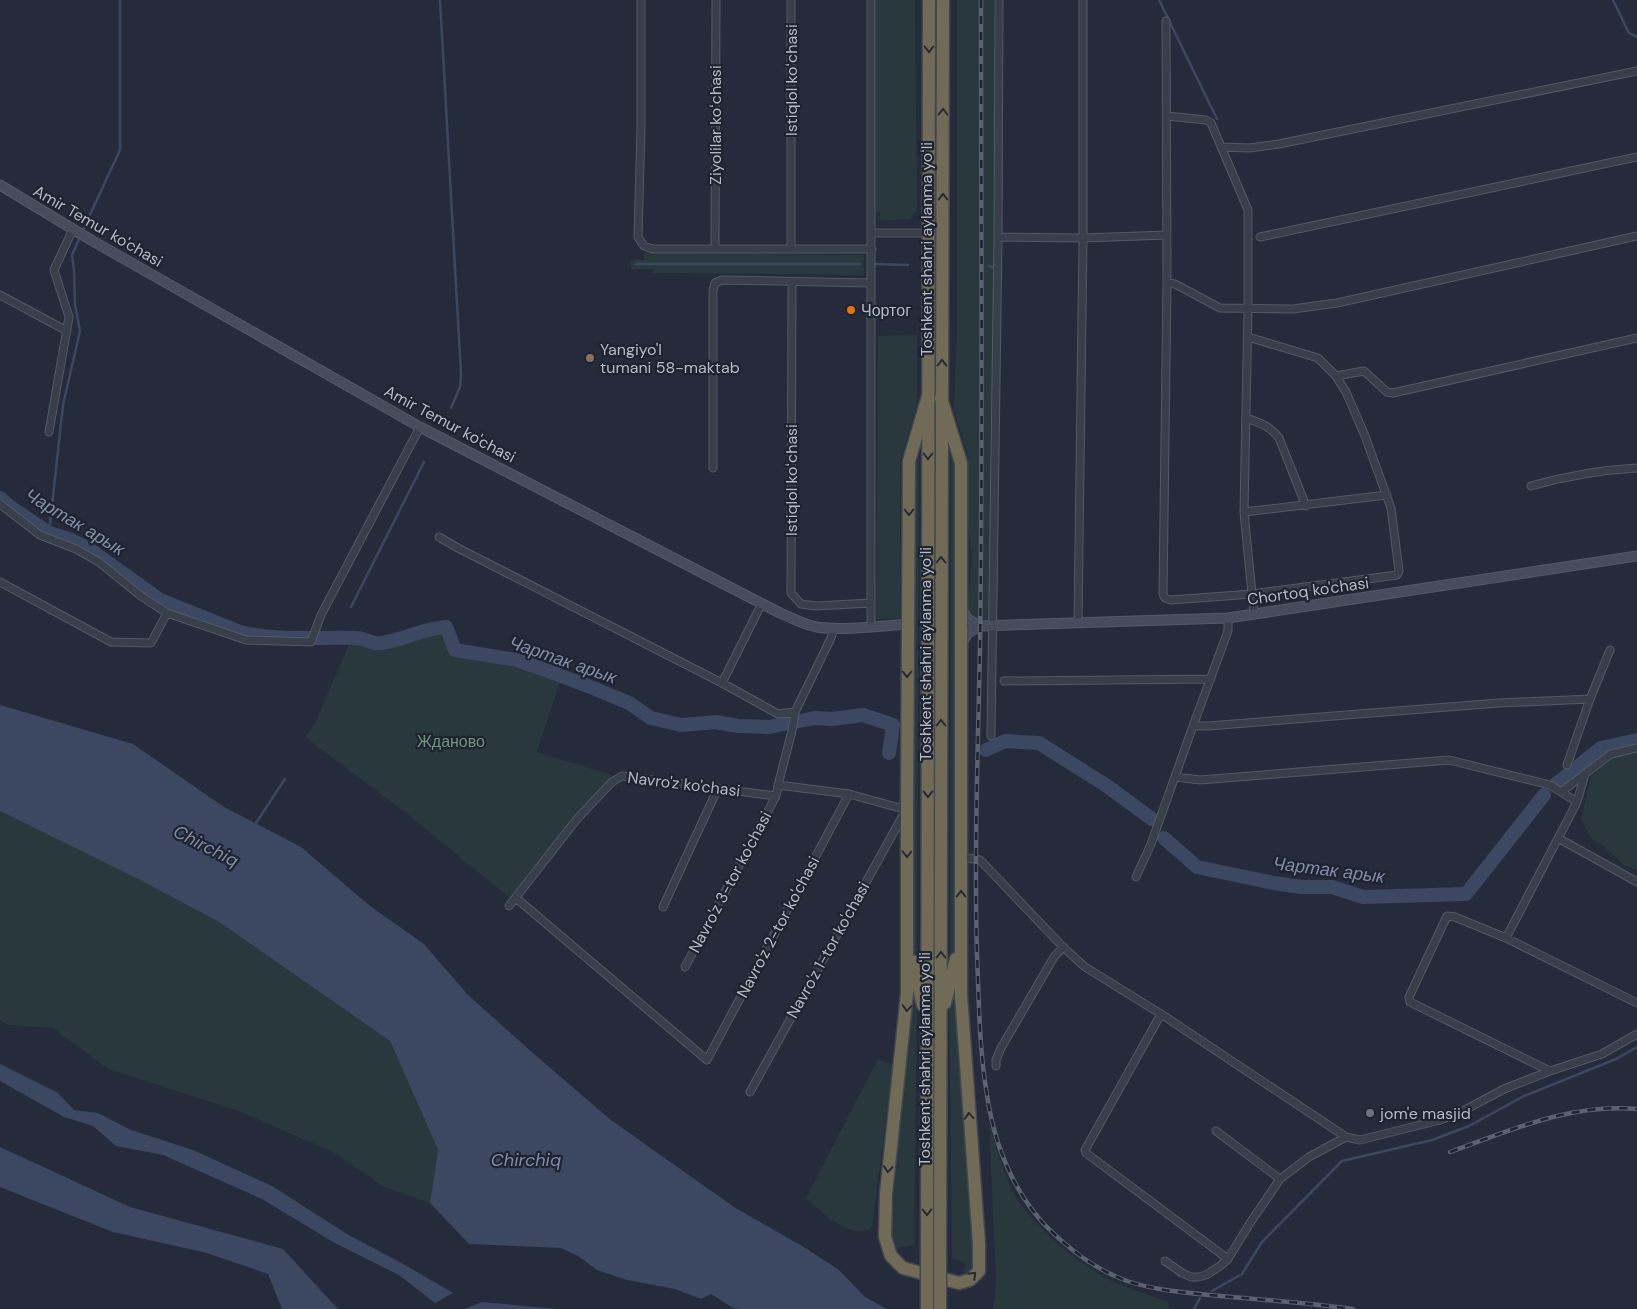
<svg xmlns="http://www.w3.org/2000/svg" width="1637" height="1309" font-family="'DM Sans',sans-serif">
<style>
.green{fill:#28383c}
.water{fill:#3c4762}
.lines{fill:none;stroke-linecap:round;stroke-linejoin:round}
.stream{stroke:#3c4762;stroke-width:2.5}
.river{stroke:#3c4762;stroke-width:14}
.street-casing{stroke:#545966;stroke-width:9}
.secondary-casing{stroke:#545966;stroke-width:11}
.highway-casing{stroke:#414652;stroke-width:15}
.street{stroke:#393e4b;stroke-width:7}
.secondary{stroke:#474c5d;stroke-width:9}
.highway{stroke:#706a57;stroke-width:12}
.rail-casing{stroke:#5b6171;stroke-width:4.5}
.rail{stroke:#1e232f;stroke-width:2.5;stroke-dasharray:8;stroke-linecap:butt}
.highway-bridge-casing{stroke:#414652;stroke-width:15;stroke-linecap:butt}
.highway-bridge{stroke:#706a57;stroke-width:12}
.oneway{stroke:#262a33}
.food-dot{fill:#e8710a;stroke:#1e232f;stroke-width:2}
.education-dot{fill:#8d6e63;stroke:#1e232f;stroke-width:2}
.worship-dot{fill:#6b7280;stroke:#1e232f;stroke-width:2}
.labels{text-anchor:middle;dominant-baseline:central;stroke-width:4.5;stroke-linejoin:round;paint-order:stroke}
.street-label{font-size:16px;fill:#b4b9c6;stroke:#1e232f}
.poi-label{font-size:16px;fill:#b4b9c6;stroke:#1e232f;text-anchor:start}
.park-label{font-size:16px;fill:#6e957c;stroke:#1e232f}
.water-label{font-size:18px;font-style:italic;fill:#7f8cab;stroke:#1e232f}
</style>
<rect width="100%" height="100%" fill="#252b3a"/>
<path class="green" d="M875,0H915L917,210L910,219L879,221L880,212H875Z
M957,0H994L995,237L990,620C978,619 971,617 968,605L972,557L968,523V456L954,410L957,327Z
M644,253L864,255V275L653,273V269H631V260H644Z
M917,335V406L900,461V618L876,619L878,336Z
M951,447L958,464L955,950L950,963Z
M919,449L917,961L911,942L914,461Z
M439,631L444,632L453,654L562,677L537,752L612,775L608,783L512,900L405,812L305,737L316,721L350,642L365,643L382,650Z
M1637,752V870L1624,865L1606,848L1592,839L1581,820L1591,776L1616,756Z
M0,811L140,880L219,922L390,1041L438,1150L430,1203L384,1187L335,1153L239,1111L108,1069L53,1028L9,1025L0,1021Z
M912,983L917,1005L914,1245L894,1248L891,1242V1229Z
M956,984L976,1231L973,1270L967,1275L957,1277L964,1272L965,1263L952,1258L949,1005Z
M878,1059L893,1065L872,1227L869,1230C845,1237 822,1212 806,1198Z
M989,1122C996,1146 1002,1171 1014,1194C1032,1225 1078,1264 1110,1280C1128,1289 1149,1294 1168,1302L1169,1309H993C998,1282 995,1263 994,1237C992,1198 991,1160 989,1122Z"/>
<path class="water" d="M0,705L133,744L224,807L301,847L370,906L424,944L467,994L535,1055L611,1120L734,1207L807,1249L839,1270L865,1297L887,1309H739L733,1308L711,1294L701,1299L675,1289L627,1280L597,1270L578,1256L561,1248L469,1244L430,1203L438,1150L390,1041L219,922L140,880L0,811Z
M0,1064L58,1093L74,1110L98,1113L131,1130L193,1150L272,1186L347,1234L405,1265L453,1293L435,1303L399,1275L333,1242L262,1199L163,1155L116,1146L93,1126L64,1117L0,1081Z
M0,1147L130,1207L283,1249L338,1309H282L268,1274L207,1253L113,1232L0,1187Z
M482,1302L557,1309H464Z"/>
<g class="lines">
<path class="stream" d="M440,0L461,374L460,387L451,408
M1159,0L1217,119
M1613,0L1627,29L1629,33L1637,37
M82,232L120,150V0
M636,264H860
M875,264L908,265
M989,266L993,267
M49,533L63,405L80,331L75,305L74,270L72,255L80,237
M351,607L424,462
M254,826L285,779
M1212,1291L1242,1274L1262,1242L1342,1161L1432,1140L1469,1126L1524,1096L1616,1059L1637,1047
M1194,1309L1200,1298"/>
<path class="river" d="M0,498L9,506L49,533L71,540L89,549L160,600L240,632C276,641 319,637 356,638C365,638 374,645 382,643C404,640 424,628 446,627L455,650L516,660L543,669L593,688L629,703L651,718L681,725L716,722L738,726L769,727L815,718L832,719L863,715L893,725L889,753
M986,750L1005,741L1039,743L1107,786L1152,819
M1556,784L1601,748L1637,740
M1164,838L1197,867L1274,883L1301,887H1332L1363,897L1466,894L1544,795"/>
<g class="street-casing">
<path id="street" d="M641,0V128L638,237L644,246L653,249H872
M1166,21L1167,283L1163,594L1165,598L1171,600L1252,594L1397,575L1399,571L1391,508L1365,436L1346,392L1336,376L1318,358L1248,337
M1167,116L1206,120L1211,123L1248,210V309L1244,512L1254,614
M1221,147L1249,148L1279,144L1637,71
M872,233H929
M998,237L1083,238L1167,235
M1260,237L1637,157
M715,249L716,0
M791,249V0
M792,282L791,593L801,604L816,606L871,603
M1167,283L1175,284L1220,308L1293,309L1337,303L1637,236
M0,295L67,331
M1336,376L1364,371L1387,392L1393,393L1637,338
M1246,418C1260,423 1270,426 1279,438L1306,506
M49,432L69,317L54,270L73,229
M713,468V290L715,283L722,280L871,283
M1531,486C1566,476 1600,470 1637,468
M0,504L40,535L76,549L99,562L141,596L167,613L246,640L311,642L321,615L420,427
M1244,512L1387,495
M439,537L458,548L722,683L778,714L795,712
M0,582L111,642L151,643L167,613
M1078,623L1083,238V0
M871,626V0
M1004,681L1211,679
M722,683L762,603
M1193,726H1208L1499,703L1590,699
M991,736L998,239L999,0
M1567,765L1590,699L1610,650
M1176,777L1200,780L1449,760L1550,785L1577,802L1506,938
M778,785L792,731L795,712L831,638L834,628
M1561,792L1611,754L1637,748
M1577,802L1585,774
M1558,838L1637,882
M961,857L980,860L1063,947L1085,967L1161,1014L1346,1137L1360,1140L1440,1120L1461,1112L1504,1089L1550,1071L1602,1054L1637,1034
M1136,877L1151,844L1193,726L1228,631V618
M516,898L707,1060L849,794
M509,906L577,819L612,782L622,776L776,796L778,785L849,794L896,807L907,808L750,1092
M663,907L718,788
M685,967L776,796
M1161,1014L1085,1150L1086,1153L1228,1259
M996,1066V1060L1001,1048L1054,957L1063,947
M1550,1071L1410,1002L1409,997L1447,916L1455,917L1506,938L1637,1003
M1216,1131L1280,1179
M1165,1261L1182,1273L1191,1277H1198L1206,1275L1220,1266L1228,1259L1250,1223L1280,1179L1309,1157L1346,1137"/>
</g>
<g class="secondary-casing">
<path id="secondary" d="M0,185L91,240L420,427L780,613C792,618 804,625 817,627C844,631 880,626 908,624
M980,626L1228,618L1637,556
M962,643L968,633L980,626L968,619L962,609"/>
</g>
<g class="highway-casing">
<path id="highway" d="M928,396L909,461L907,808V994L886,1194L885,1237L891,1256L903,1268L959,1283L970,1280L979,1271V1244L961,995V463L941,398
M912,961L923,1005
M945,1003L956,959
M927,1255L929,0
M940,1256L943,0"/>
</g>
<use href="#street" class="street"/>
<use href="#secondary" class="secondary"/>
<use href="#highway" class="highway"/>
<g class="rail-casing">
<path id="rail" d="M981,0C981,215 983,431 980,646C978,749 974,851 977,954C979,1001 979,1048 987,1095C994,1142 1011,1187 1043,1223C1066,1247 1096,1270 1127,1281C1157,1291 1189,1293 1220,1296C1264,1300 1309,1303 1353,1309
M1450,1152C1511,1130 1571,1103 1637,1109"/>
</g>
<use href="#rail" class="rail"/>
<g class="highway-bridge-casing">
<path id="highway-bridge" d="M927,1309V1255
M940,1309V1256"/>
</g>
<use href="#highway-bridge" class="highway-bridge"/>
</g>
<defs><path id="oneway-chevron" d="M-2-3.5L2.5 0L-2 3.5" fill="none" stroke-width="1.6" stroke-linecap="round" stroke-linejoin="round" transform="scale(1.25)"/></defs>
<g class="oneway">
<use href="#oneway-chevron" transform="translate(929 49) rotate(90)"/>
<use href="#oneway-chevron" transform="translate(943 112) rotate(-90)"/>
<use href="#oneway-chevron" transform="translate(943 197) rotate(-90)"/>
<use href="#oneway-chevron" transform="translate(942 363) rotate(-90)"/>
<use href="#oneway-chevron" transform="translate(928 456) rotate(90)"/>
<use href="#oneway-chevron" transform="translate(909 512) rotate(90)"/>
<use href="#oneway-chevron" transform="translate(941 560) rotate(-90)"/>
<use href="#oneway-chevron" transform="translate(907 674) rotate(90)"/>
<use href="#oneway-chevron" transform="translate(941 723) rotate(-90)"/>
<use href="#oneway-chevron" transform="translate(928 794) rotate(90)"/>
<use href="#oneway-chevron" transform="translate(907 854) rotate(90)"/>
<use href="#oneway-chevron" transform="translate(961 894) rotate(-90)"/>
<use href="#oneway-chevron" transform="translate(941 955) rotate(-90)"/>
<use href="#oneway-chevron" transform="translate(907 1008) rotate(94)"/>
<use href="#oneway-chevron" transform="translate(969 1116) rotate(-94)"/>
<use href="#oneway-chevron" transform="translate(888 1169) rotate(96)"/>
<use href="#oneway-chevron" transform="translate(927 1212) rotate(90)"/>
<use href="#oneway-chevron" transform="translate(973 1275) rotate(-45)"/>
</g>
<circle class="food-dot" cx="851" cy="310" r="5"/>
<circle class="education-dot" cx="590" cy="358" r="5"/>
<circle class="worship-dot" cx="1370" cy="1113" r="5"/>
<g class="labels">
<g class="street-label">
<text transform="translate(791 80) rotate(-90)">Istiqlol koʻchasi</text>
<text transform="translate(715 125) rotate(-90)">Ziyolilar koʻchasi</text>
<text transform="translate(98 226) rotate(30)">Amir Temur ko'chasi</text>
<text transform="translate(926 249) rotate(-90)">Toshkent shahri aylanma yoʻli</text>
<text transform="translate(450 424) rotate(28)">Amir Temur ko'chasi</text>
<text transform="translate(791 480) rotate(-90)">Istiqlol koʻchasi</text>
<text transform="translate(1308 591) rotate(-8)">Chortoq ko'chasi</text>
<text transform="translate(925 654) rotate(-90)">Toshkent shahri aylanma yoʻli</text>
<text transform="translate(684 784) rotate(7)">Navro'z ko'chasi</text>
<text transform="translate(730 882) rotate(-62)">Navro'z 3-tor ko'chasi</text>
<text transform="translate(778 927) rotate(-62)">Navro'z 2-tor ko'chasi</text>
<text transform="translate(828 950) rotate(-61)">Navro'z 1-tor ko'chasi</text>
<text transform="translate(924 1059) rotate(-90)">Toshkent shahri aylanma yoʻli</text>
</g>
<g class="poi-label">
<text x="861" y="310">Чортог</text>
<text x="600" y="349">Yangiyo'l<tspan x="600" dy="18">tumani 58-maktab</tspan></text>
<text x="1380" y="1113">jom'e masjid</text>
</g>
<g class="park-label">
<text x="451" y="741">Жданово</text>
</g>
<g class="water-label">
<text transform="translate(75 522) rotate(31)">Чартак арык</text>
<text transform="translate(563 660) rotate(19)">Чартак арык</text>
<text transform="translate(206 846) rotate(27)">Chirchiq</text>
<text transform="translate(1329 870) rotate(7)">Чартак арык</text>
<text x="526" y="1160">Chirchiq</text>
</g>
</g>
</svg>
